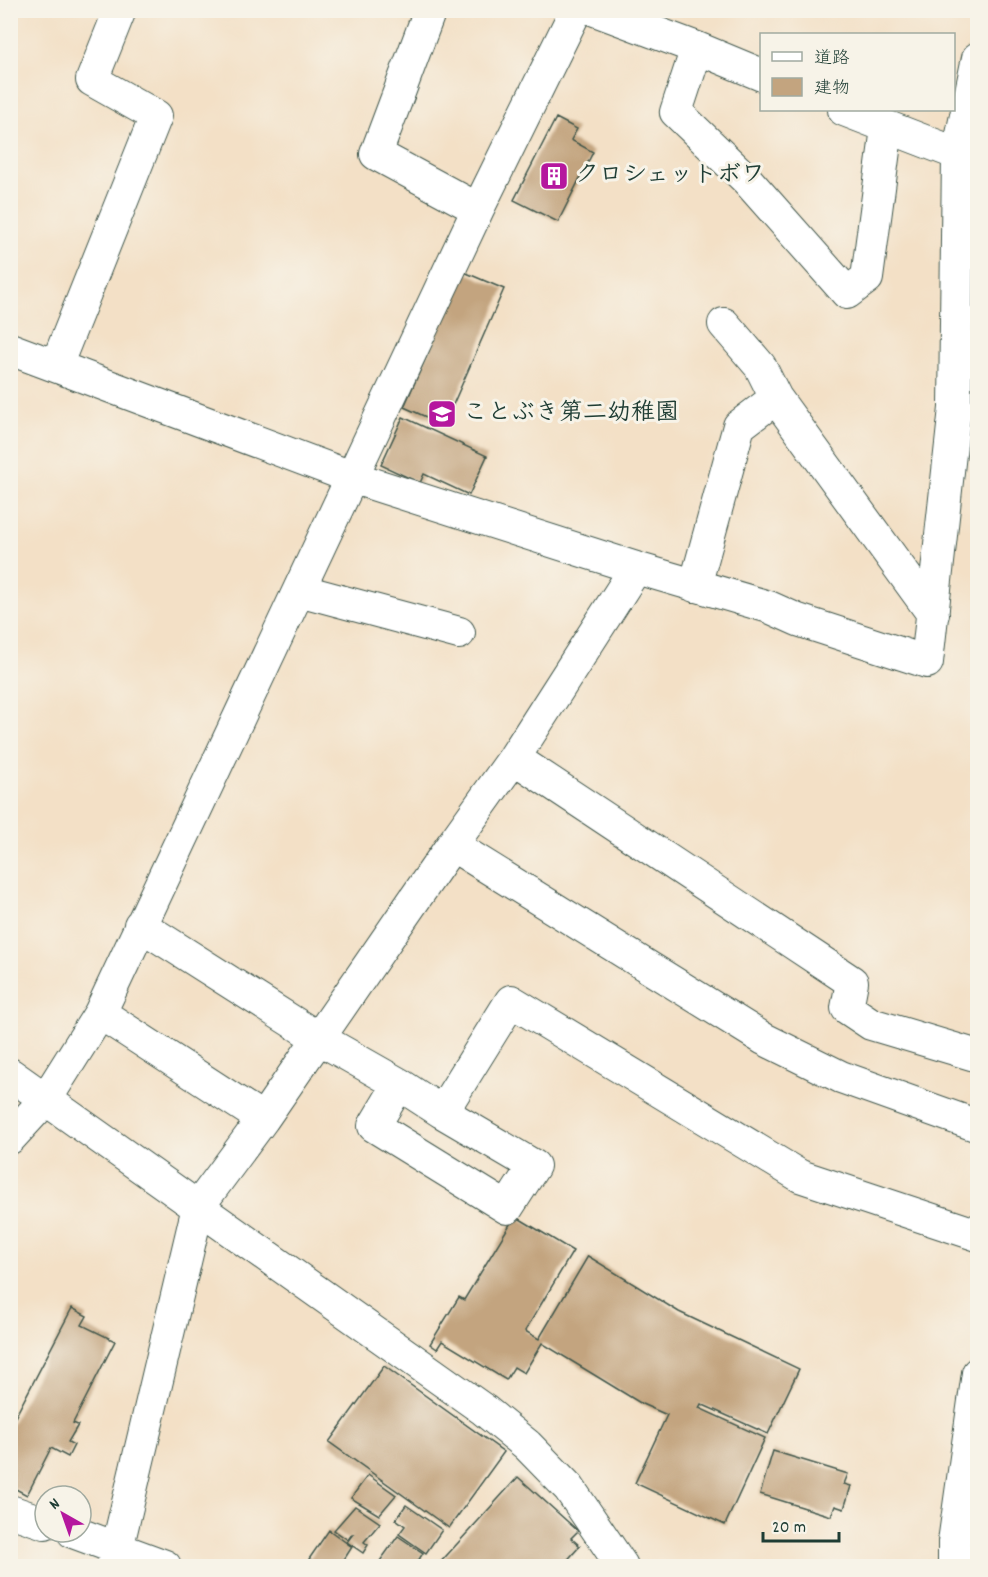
<svg xmlns="http://www.w3.org/2000/svg" width="988" height="1577" font-family="Dekko,'Klee One',sans-serif">
<style>
.building{fill:#c3a47f}
.lines{fill:none;stroke-linecap:round;stroke-linejoin:round}
.minor-casing{stroke:#3f554a;stroke-width:34}
.minor{stroke:#fff;stroke-width:32}
.labels{text-anchor:middle;dominant-baseline:central;stroke-width:6;stroke-linejoin:round;paint-order:stroke}
.poi-label{font-size:24px;font-weight:bold;fill:#1f3d34;stroke:#f7f3e8;text-anchor:start}
</style>
<rect width="100%" height="100%" fill="#f7f3e8"/>
<filter id="ink" filterUnits="userSpaceOnUse"><feTurbulence type="fractalNoise" baseFrequency=".0167" numOctaves="2"/><feDisplacementMap in="SourceGraphic" scale="12" xChannelSelector="R" yChannelSelector="G"/><feConvolveMatrix kernelMatrix="1 2 1 2 8 2 1 2 1" color-interpolation-filters="sRGB"/></filter>
<filter id="wash" filterUnits="userSpaceOnUse"><feTurbulence type="fractalNoise" baseFrequency=".008" numOctaves="4" result="noise"/><feDisplacementMap in="SourceGraphic" scale="24" xChannelSelector="R" yChannelSelector="G"/><feGaussianBlur stdDeviation="1.35" result="paint"/><feColorMatrix in="noise" values="0 0 0 0 0 0 0 0 0 0 0 0 0 0 0 0 0 1.4 0 .05"/><feComposite in="paint" operator="in"/></filter>
<g filter="url(#wash)">
<rect width="100%" height="100%" fill="#f3e0c6"/>
<g id="blocks">
<path class="building" d="M556,118L577,129L571,140L593,152L558,222L514,200Z
M464,272L504,289L444,425L404,407Z
M403,417L487,456L469,495L424,474L420,483L381,465Z
M515,1216L573,1251L525,1331L539,1339L588,1256L679,1312L799,1369L768,1434L701,1404L699,1408L765,1438L725,1525L635,1483L667,1415L642,1404L542,1343L524,1373L514,1367L506,1380L442,1341L437,1349L430,1344L459,1297L464,1300Z
M72,1308L87,1316L82,1325L115,1341L73,1423L78,1425L68,1442L74,1445L68,1457L51,1448L27,1495L10,1486V1427Z
M384,1366L504,1452L449,1528L329,1442Z
M773,1451L848,1474L844,1484L851,1486L844,1509L835,1506L831,1516L760,1494Z
M368,1475L396,1495L379,1515L351,1498Z
M518,1477L578,1531L571,1538L580,1546L562,1566H437Z
M406,1505L442,1530L426,1553L399,1534L405,1526L396,1519Z
M355,1506L380,1523L364,1542L368,1545L363,1553L347,1542L353,1534H352L348,1540L334,1530Z
M329,1530L352,1547L343,1561L348,1565L347,1566H320L309,1559Z
M398,1536L423,1553L415,1566H387L380,1561Z"/>
</g>
</g>
<g filter="url(#ink)">
<use href="#blocks" fill-opacity="0" stroke="#3f554a" stroke-width="1.5"/>
<g class="lines">
<g class="minor-casing">
<path id="minor" d="M430,10L376,154L478,209
M595,10L697,48L762,75
M697,48L676,112L747,180L847,293L867,278L887,128
M844,110L958,154
M724,324L760,366L776,398L933,614
M10,349L351,477L636,568L769,607L798,620L927,662L955,408L958,154L978,58
M56,366L156,116L92,80L120,10
M636,568L514,758L452,845L764,1039L841,1077L978,1126
M695,586L739,426L776,398
M299,590L459,633
M514,758L852,982L847,1008L871,1024L978,1056
M140,925L318,1038L399,1084L442,1112L534,1166L507,1208L374,1126L399,1084
M100,1013L263,1119
M10,1074L484,1410L527,1445L569,1488L622,1566
M442,1112L511,1001L800,1176L978,1235
M10,1138L46,1099L100,1013L478,209L576,10
M10,1511L45,1523
M73,1532L165,1566
M113,1566L198,1207L263,1119L452,845
M954,1566V1542L978,1373"/>
</g>
<use href="#minor" class="minor"/>
</g>
</g>
<defs>
<g id="building-square" transform="scale(1.5)"><rect x="-9" y="-9" width="18" height="18" rx="4" fill="#b5179e" stroke="#f7f3e8"/><path d="M-4-6H4V6H1V3H-1V6H-4ZM-2.5-4.3h1.7v1.8h-1.7ZM.8-4.3h1.7v1.8H.8ZM-2.5-1h1.7V.8h-1.7ZM.8-1h1.7V.8H.8Z" fill="#fff"/></g>
<g id="school-square" transform="scale(1.5)"><rect x="-9" y="-9" width="18" height="18" rx="4" fill="#b5179e" stroke="#f7f3e8"/><path d="M0-5L7-2L0 1L-7-2ZM-4 1L0 2.5L4 1V4Q0 6-4 4Z" fill="#fff"/></g>
</defs>
<g fill-rule="evenodd">
<use href="#building-square" x="554" y="176"/>
<use href="#school-square" x="442" y="414"/>
</g>
<g class="labels">
<g class="poi-label">
<text x="575" y="176">クロシェットボワ</text>
<text x="463" y="414">ことぶき第二幼稚園</text>
</g>
</g>
<rect width="988" height="1577" fill="none" stroke="#f7f3e8" stroke-width="36"/>
<rect x="760" y="33" width="195" height="78" fill="#f7f3e8" stroke="#a1aaa0" stroke-width="1.5"/>
<rect x="772" y="52" width="30" height="9" fill="#ffffff" stroke="#a1aaa0" stroke-width="1.5"/>
<text x="814" y="63" font-size="18" fill="#1f3d34">道路</text>
<rect x="772" y="78" width="30" height="18" fill="#c3a47f" stroke="#a1aaa0" stroke-width="1.5"/>
<text x="814" y="93" font-size="18" fill="#1f3d34">建物</text>
<g transform="translate(63 1514) rotate(320)"><circle r="28" fill="#f7f3e8" stroke="#a1aaa0" stroke-width="1.5"/>
<path d="M0-4.5L10 22L0 15L-10 22Z" fill="#b5179e"/>
<text y="-9" font-size="16" font-weight="bold" text-anchor="middle" fill="#1f3d34">N</text>
</g>
<path d="M763 1532v9h76v-9" fill="none" stroke="#1f3d34" stroke-width="3"/>
<text x="772" y="1532" font-size="18" fill="#1f3d34" stroke="#f7f3e8" stroke-width="4.5" paint-order="stroke">20 m</text>
</svg>
